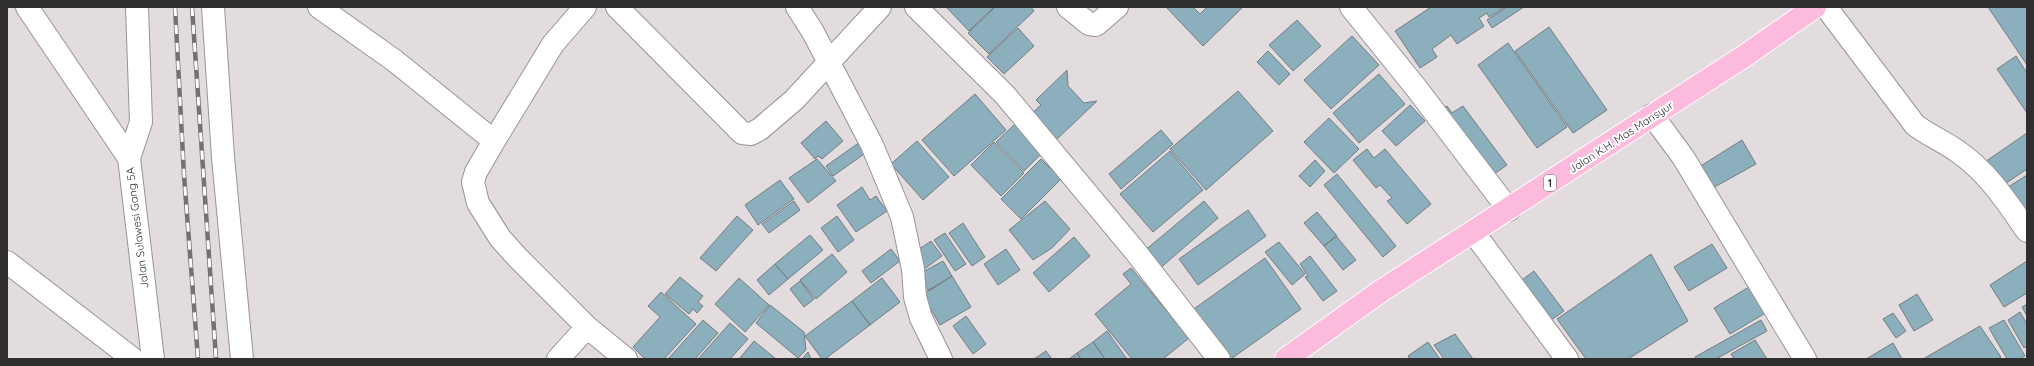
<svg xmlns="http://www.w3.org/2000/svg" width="2034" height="366" font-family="Quicksand,sans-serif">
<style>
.building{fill:#8cafbe;stroke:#767c7e}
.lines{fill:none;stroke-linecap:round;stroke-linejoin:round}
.minor-casing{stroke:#989396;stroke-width:24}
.highway-casing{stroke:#fff;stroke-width:24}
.minor{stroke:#fff;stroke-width:22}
.highway{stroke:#fcbbdd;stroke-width:22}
.rail-casing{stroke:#747173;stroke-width:4.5}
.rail{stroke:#fff;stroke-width:3;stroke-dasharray:9;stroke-linecap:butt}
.labels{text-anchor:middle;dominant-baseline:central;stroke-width:4;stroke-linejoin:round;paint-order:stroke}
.shield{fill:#fff;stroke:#6e6d6d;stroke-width:1}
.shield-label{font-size:10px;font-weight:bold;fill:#302e2f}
.street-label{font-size:11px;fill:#302e2f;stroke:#fff}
</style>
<rect width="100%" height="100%" fill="#e2dcdf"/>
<path class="building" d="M948,7H994L969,31L947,8Z
M995,7H1031L1034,11L989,54L968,33Z
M1166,7H1193L1200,14L1207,7H1243L1203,46Z
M1431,7H1505L1489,17L1487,13L1479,18L1484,26L1457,44L1451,35L1432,49L1437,57L1420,68L1395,31Z
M1507,7H1524L1492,28L1487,20Z
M1988,7H2027V65Z
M1297,20L1321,46L1293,71L1269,45Z
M1549,27L1607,110L1573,133L1515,51Z
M1018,28L1034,46L1004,74L987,57Z
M1352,36L1379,65L1331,109L1304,80Z
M1508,43L1567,127L1537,148L1478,65Z
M1268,51L1290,74L1279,85L1257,62Z
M2016,56L2027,73V113L1997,69Z
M1067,70L1068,86L1084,103L1097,101L1056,140L1031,114L1041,105L1036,100Z
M1379,74L1405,104L1359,143L1333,113Z
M1238,91L1273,131L1206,190L1170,149Z
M975,94L1006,130L954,176L922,140Z
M1410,105L1425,121L1396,146L1382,131Z
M1447,106L1452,113L1463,106L1507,165L1487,179L1437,112Z
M1329,118L1359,149L1334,173L1304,142Z
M826,121L843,141L822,159L818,156L815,159L801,143Z
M1015,124L1042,153L1024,171L996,142Z
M1161,130L1173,144L1121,189L1109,174Z
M2027,133V169L1999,188L1982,164Z
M1742,140L1756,164L1711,189L1699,167Z
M917,141L949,177L923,200L891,164Z
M860,142L867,152L833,176L826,166Z
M994,142L1024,173L1001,196L971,165Z
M1367,149L1374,158L1385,149L1431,204L1407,224L1387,201L1392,198L1380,185L1376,188L1353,160Z
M1170,151L1203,190L1153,232L1120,194Z
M817,159L836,181L808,203L789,178Z
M1041,159L1061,179L1021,219L1001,199Z
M1315,160L1325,171L1310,187L1299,176Z
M1337,174L1396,246L1383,257L1324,185Z
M2027,175V212L2005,189Z
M780,180L794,199L758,225L745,205Z
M862,187L870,200L876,196L887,211L856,232L837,205Z
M794,201L800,210L769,233L762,224Z
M1045,201L1070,229L1052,248L1033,260L1009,230Z
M1204,201L1218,218L1158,270L1143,252Z
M1248,210L1266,236L1198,285L1179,259Z
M1317,212L1337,236L1324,246L1304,223Z
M737,216L753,230L716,271L700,258Z
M837,216L854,240L838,252L821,228Z
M963,223L985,257L972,266L949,233Z
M945,233L966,264L955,271L934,240Z
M810,235L823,250L788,279L775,264Z
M1336,236L1356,260L1343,270L1324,246Z
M1074,237L1090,256L1049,292L1033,273Z
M931,241L942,256L923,270L912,254Z
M1279,242L1305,274L1292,285L1265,252Z
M1712,244L1727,268L1689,291L1674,267Z
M891,249L900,261L871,283L862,271Z
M1006,249L1020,270L998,285L984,264Z
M832,254L847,272L816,299L800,280Z
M1651,254L1688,321L1628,359H1586L1557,319Z
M1310,256L1337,291L1323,301L1305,277L1308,276L1300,264Z
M1265,258L1301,309L1231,359H1226L1191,311Z
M943,261L952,276L929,291L919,274Z
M2027,261V293L2004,307L1990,285Z
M775,264L788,279L769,295L757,280Z
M1131,268L1189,338L1163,359H1132L1095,314L1131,284L1123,274Z
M1534,271L1564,311L1544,325L1514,286Z
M952,276L971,307L940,325L922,294Z
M680,277L703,296L698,302L703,306L697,313L693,309L689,314L665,294Z
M739,278L769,305L745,332L715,304Z
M882,278L900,302L870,325L852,301Z
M800,281L814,299L804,307L790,289Z
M1754,284L1769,311L1730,334L1714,308Z
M661,292L696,324L664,359H645L633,347L660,317L648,306Z
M1917,294L1933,320L1914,331L1899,305Z
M852,301L870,325L825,359H822L805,336Z
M2027,304V316L2022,307Z
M770,305L804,332L806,350L798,358L756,323Z
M2020,312L2027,324V346L2024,348L2008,320Z
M1893,313L1906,331L1896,338L1883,319Z
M966,316L986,344L973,354L953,326Z
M703,320L718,333L695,359H668Z
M1761,320L1767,331L1716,359H1696L1695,357Z
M2004,320L2025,356L2020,359H2007L1989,328Z
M730,323L748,339L730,359H698Z
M1980,326L2001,357L1997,359H1923Z
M1107,331L1127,359H1105L1093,342Z
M1455,334L1473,359H1444L1434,345Z
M1755,340L1767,359H1734L1731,354Z
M754,341L776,359H739Z
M1093,342L1105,359H1081L1077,353Z
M1428,342L1440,359H1410L1408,356Z
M1893,343L1902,359H1866Z
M1046,351L1052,359H1034Z
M808,352L811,359H802Z
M1077,353L1081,359H1069Z"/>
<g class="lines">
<g class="minor-casing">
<path id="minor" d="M27,7L129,158L153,359
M213,7L223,157L242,359
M319,7L395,61L494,141L476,172L473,182L478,203L500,238L517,257L587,327L626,359
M617,7L742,133L751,134L760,129L794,100L880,7
M797,7L813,32L872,145L902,217L913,269L915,297L921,318L941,359
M916,7L1005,95L1135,251L1219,359
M1068,7L1089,24L1096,25L1117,7
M1351,7L1417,89L1509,210
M1826,7L1915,125C1928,135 1943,141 1957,151C1987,171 2007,202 2027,231
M1652,115L1683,157L1805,359
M494,141L553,44L585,7
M129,158L141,122L137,7
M1474,233L1567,359
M7,262L133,359
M558,359L587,327"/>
</g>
<g class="highway-casing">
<path id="highway" d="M1286,359L1381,291L1743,57L1815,7"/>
</g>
<use href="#minor" class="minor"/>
<use href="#highway" class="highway"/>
<g class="rail-casing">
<path id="rail" d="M175,7L184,175L198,359
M192,7L216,359"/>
</g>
<use href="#rail" class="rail"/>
</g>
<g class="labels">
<rect class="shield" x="1544" y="175" width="12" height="16" rx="3"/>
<g class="shield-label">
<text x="1550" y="183">1</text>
</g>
<g class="street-label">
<text transform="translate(1621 137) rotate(-33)">Jalan K.H. Mas Mansyur</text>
<text transform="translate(137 228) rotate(-97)">Jalan Sulawesi Gang 5A</text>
</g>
</g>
<rect width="2034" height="366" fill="none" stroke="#302e2f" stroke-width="16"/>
</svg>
